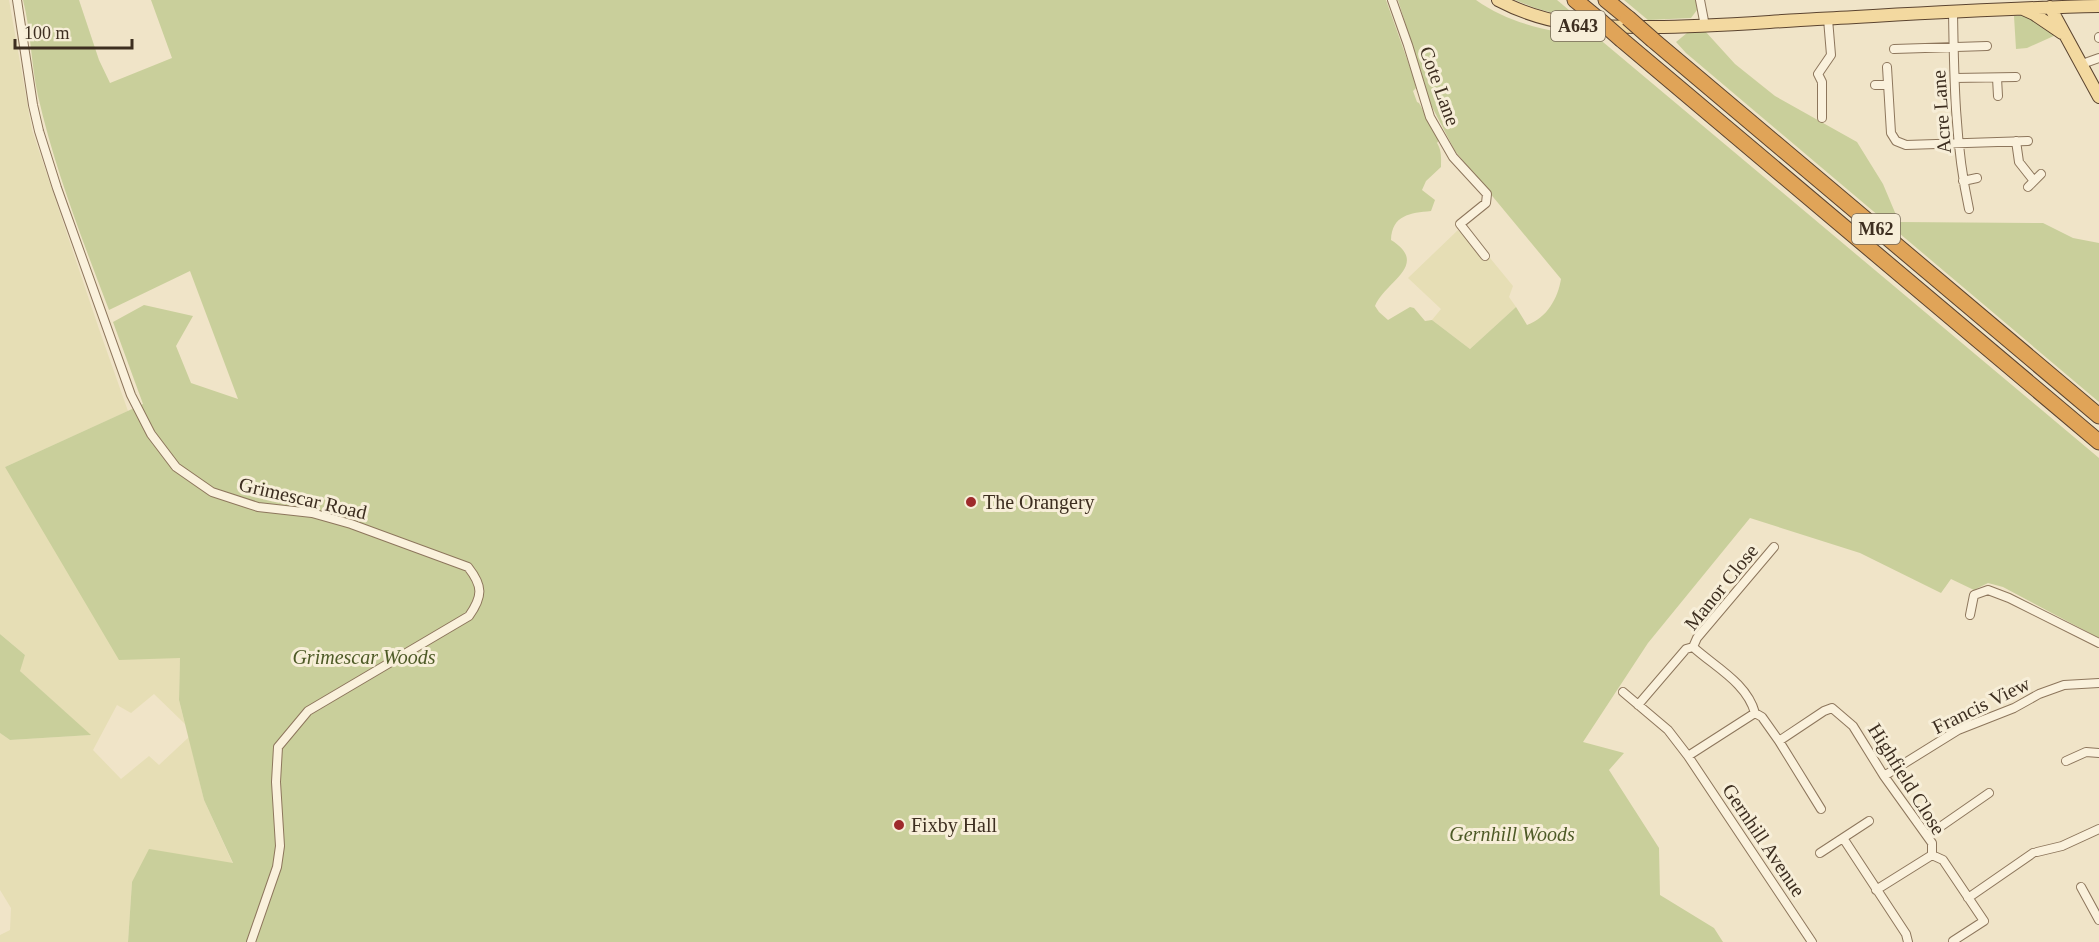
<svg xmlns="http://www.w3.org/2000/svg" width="2099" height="942" font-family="'Times New Roman',serif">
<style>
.farmland{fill:#e6deb5}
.green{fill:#c9cf9b}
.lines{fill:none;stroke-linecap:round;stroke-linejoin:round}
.street-casing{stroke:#8d765c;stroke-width:10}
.primary-casing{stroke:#5b4430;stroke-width:14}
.highway-casing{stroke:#5b4430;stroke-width:17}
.street{stroke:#faf1dc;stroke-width:8}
.primary{stroke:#f3d9a0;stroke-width:12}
.highway{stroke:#e0a458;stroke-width:15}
.highway-bridge-casing{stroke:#5b4430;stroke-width:17;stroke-linecap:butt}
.highway-bridge{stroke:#e0a458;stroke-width:15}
.poi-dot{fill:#9e2a2b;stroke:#f7eed8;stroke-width:2}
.labels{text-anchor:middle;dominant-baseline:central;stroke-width:6;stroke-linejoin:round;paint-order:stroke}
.shield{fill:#f7eed8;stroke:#756857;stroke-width:1.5}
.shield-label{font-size:18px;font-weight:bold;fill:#3d2e20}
.street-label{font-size:20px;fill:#3d2e20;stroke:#f7eed8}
.poi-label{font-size:20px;fill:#3d2e20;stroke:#f7eed8;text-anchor:start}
.park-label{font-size:20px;font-style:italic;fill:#4d5a26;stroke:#f7eed8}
</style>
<rect width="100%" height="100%" fill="#f0e4c8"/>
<path class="farmland" d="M0,0H9L32,130L99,329L128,411L5,467L180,658L179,700L185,724L154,694L131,713L117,705L93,750L121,779L149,756L159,765L189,737L204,800L233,864L132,882L128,942H0V935L10,930L11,908L0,890V733L10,740L90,735L19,670L25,655L0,634Z
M1458,230L1476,249L1481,247L1513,286L1509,297L1516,307L1470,349L1432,320L1441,309L1408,278Z"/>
<path class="green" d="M23,0H79L99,60L110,83L172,58L151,0H1386L1413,76L1416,88L1413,91L1417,102L1419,103L1439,140L1437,143C1442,151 1441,158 1441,167L1426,181L1422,190L1435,200L1431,211C1410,213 1392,215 1391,240C1431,265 1384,282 1375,306L1379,312L1388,320L1410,307L1414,308L1425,321L1432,320L1470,349L1516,307L1527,325C1547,318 1558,298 1561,279L1455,151L1430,103L1398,0H1476C1511,25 1555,33 1597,37L2099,458V638L2003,587L1988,583L1974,590L1951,579L1941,593L1860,553L1750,518L1648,643L1583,742L1624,753L1609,770L1659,848L1660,895L1714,928L1723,942H128L132,882L149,849L233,863L204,800L179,700L180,658L119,660L5,467L143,404L113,322L144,305L193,316L176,346L191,383L238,399L190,271L109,310C82,239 55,170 38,96C31,64 31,31 23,0Z
M1515,0H1557L1582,21L1535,8Z
M1624,0H1696L1697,10L1691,18L1648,20Z
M2024,15L2056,35L2027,48L2016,49L2014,16Z
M1705,31L1735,64L1775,96L1857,142L1883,184L1899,222L2043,223L2073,238L2099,243V402L1686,53L1676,42L1687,33Z
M0,634L25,655L20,671L91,735L10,740L0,733Z"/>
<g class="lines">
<g class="street-casing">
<path id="street" d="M17,0L33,105L39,131L57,188L131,395L151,434L176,467L212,492L258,507L312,513L351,524L468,567C483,586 483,596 469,616L308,711L278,747L276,782L280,846L277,867L251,942
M1392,0L1408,45L1430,117L1453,157L1487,194L1486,203L1460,224L1485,256
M1700,0L1705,26
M1953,12C1954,78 1955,145 1969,209
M2099,37V38
M1894,49L1987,46
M2082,64L2099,58
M1887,67L1891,133L1896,141L1906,145L2028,141
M1955,78L2016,77
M1997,78L1998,96
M1875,85H1888
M1822,118V82L1818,74L1831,55L1828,19
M2016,141L2019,162L2034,181
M1963,181L1977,178
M2028,187L2041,174
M1970,615L1974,595L1988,590L2009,598L2099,643
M1693,647L1697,638L1774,547
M1623,692L1668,730L1688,756L1812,942
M1638,705L1686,649L1693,647C1715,667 1747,683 1755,713
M1779,741L1821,809
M1688,756L1755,713L1762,717L1779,741L1824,711L1832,708L1853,726L1884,776L1932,843V855
M2066,761L2086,752L2099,753
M1884,776L1958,730L2014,708L2039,694L2064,685L2099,683
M1927,836L1989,793
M1843,838L1906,934L1908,942
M2037,852L2062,846L2099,829
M1820,853L1869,821
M1932,855L1943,860L1984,921L1953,941
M2081,887L2099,920
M1876,890L1932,855
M1968,898L2033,853"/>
</g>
<g class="primary-casing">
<path id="primary" d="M1498,0C1551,28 1596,27 1653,27C1708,27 1762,22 1817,19C1911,14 2005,8 2099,6
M2050,7L2099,97
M2023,9L2034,14L2062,33"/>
</g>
<g class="highway-casing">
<path id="highway" d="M1575,0L1597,18
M1606,0L1628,18
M1622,40L2099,442
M1653,40L2099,416"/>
</g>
<use href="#street" class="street"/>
<use href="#primary" class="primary"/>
<use href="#highway" class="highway"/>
<g class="highway-bridge-casing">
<path id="highway-bridge" d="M1597,18L1622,40
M1628,18L1653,40"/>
</g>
<use href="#highway-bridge" class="highway-bridge"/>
</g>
<g class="poi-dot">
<circle cx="971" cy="502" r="6"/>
<circle cx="899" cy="825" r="6"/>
</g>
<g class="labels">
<g class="shield">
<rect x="1551" y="11" width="54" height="30" rx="4.5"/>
<rect x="1852" y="214" width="48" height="30" rx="4.5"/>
</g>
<g class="shield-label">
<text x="1578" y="26">A643</text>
<text x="1876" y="229">M62</text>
</g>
<g class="street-label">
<text transform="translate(1440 86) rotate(70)">Cote Lane</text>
<text transform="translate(1941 112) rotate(-94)">Acre Lane</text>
<text transform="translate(303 498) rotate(13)">Grimescar Road</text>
<text transform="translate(1721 587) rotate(-51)">Manor Close</text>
<text transform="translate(1981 705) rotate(-26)">Francis View</text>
<text transform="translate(1907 779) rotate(58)">Highfield Close</text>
<text transform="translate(1764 840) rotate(56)">Gernhill Avenue</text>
</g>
<g class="poi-label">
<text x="983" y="502">The Orangery</text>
<text x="911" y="825">Fixby Hall</text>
</g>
<g class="park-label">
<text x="364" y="657">Grimescar Woods</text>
<text x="1512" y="834">Gernhill Woods</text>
</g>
</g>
<path d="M15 39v9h117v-9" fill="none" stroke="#3d2e20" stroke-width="3"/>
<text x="24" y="39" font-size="18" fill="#3d2e20" stroke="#f7eed8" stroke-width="4.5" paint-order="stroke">100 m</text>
</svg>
